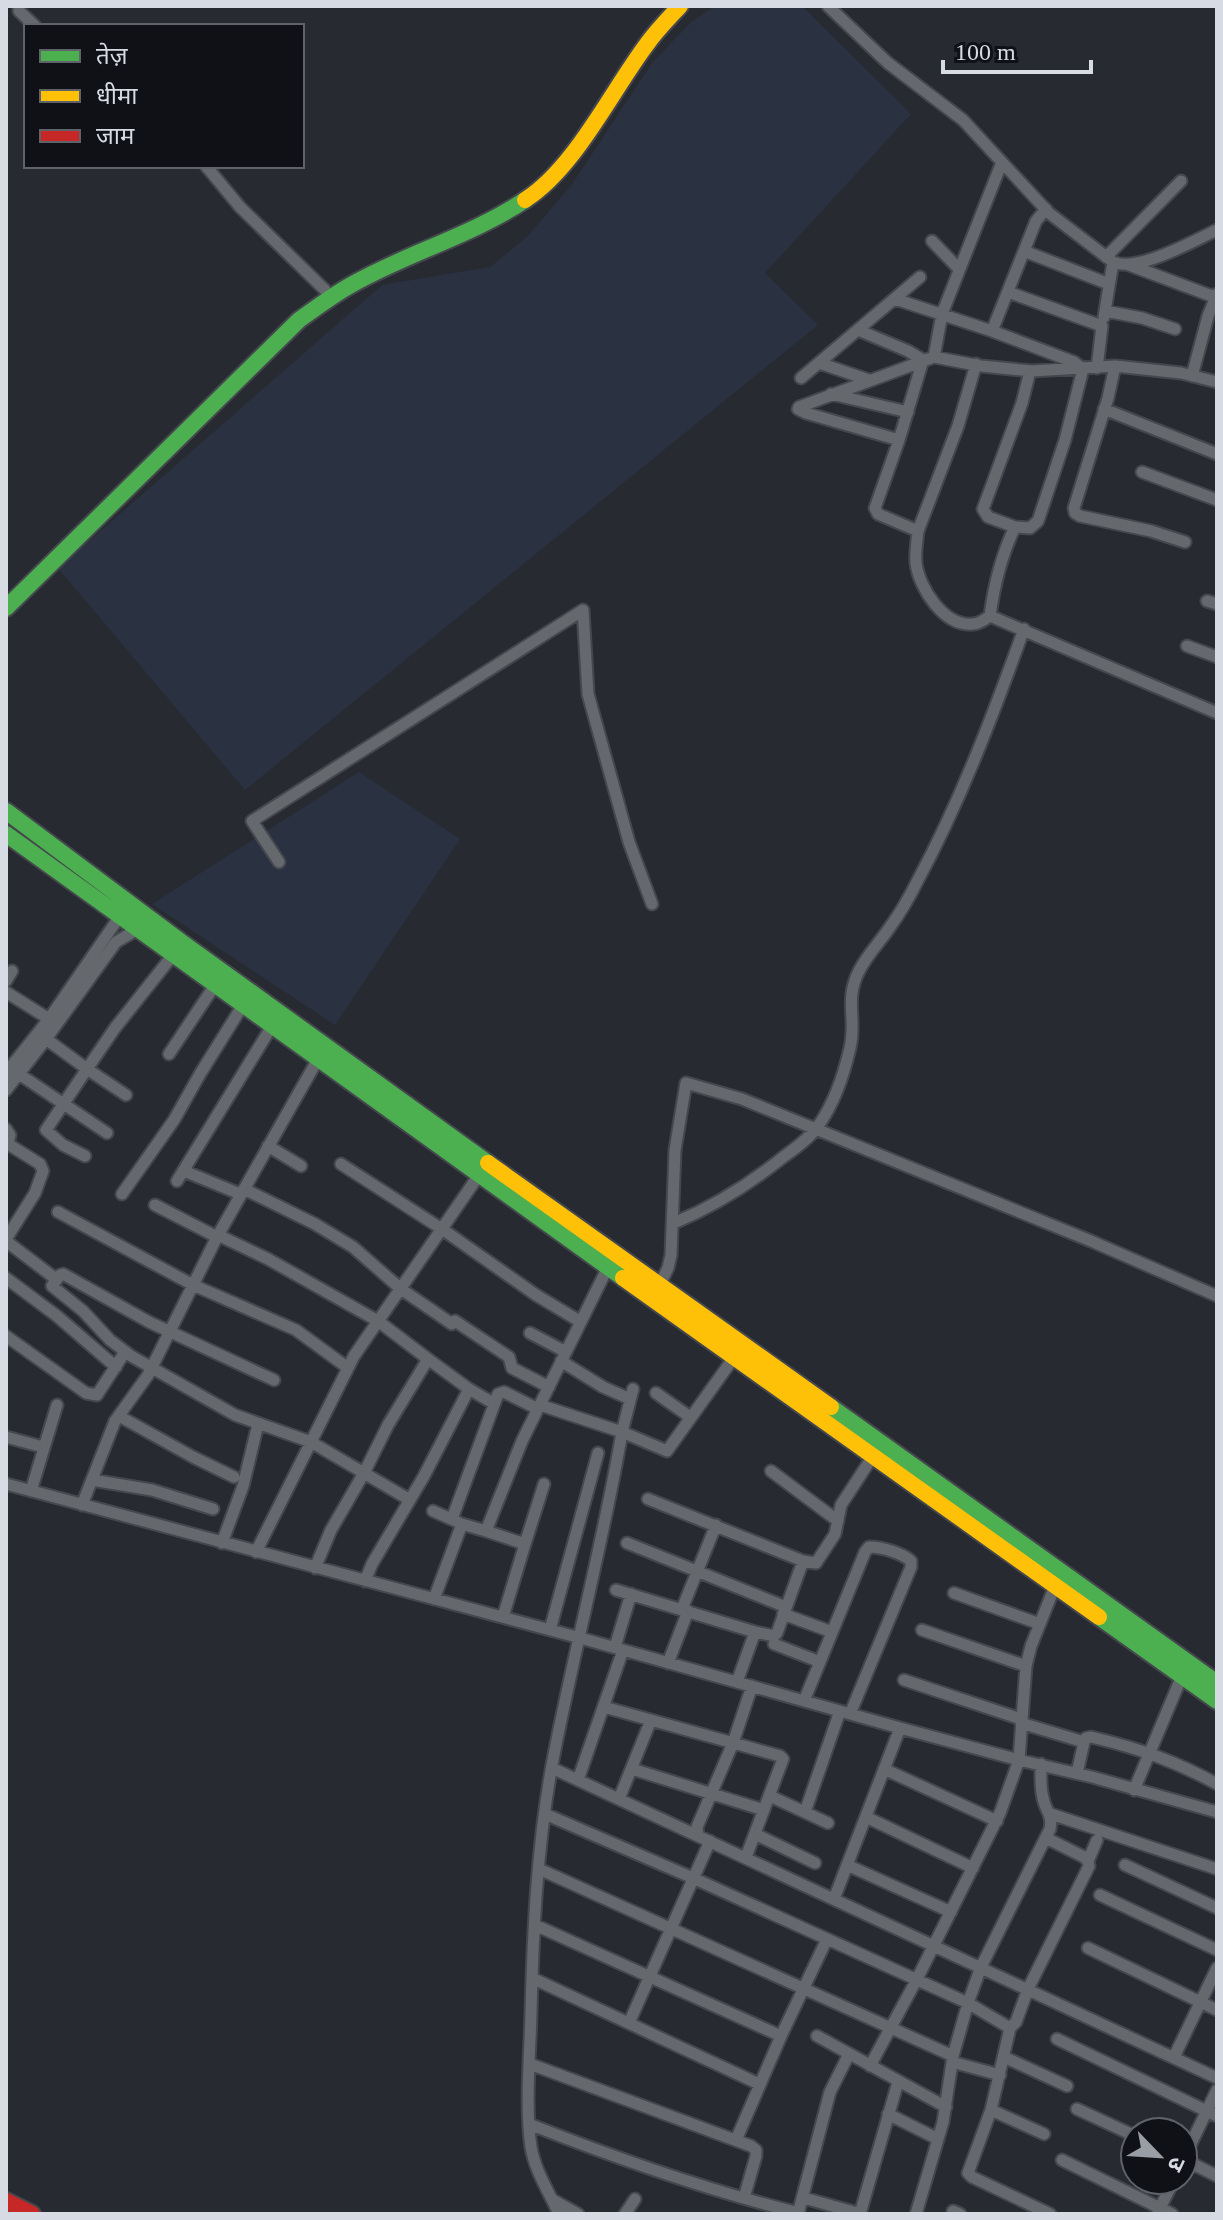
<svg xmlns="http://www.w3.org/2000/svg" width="1223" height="2220" font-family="'Times New Roman','Noto Sans Devanagari',serif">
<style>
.built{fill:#2a3141}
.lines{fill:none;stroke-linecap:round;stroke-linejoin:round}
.street-casing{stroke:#44474d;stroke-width:15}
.fast-casing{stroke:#44474d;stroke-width:20}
.slow-casing{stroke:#44474d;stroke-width:20}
.jam-casing{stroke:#44474d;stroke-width:20}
.street{stroke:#65686d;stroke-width:11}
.fast{stroke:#4caf50;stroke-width:16}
.slow{stroke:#ffc107;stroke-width:16}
.jam{stroke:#c62828;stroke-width:16}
</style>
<rect width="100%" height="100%" fill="#272a31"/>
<path class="built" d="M715,6H802L911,114L765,273L818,325L245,790L58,568L382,285L490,267L528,236L573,183L652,63L691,22Z
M359,772L460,839L335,1025L152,904Z"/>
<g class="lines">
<g class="street-casing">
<path id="street" d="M19,6V11L35,26
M828,6L888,63L963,120L1049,213L1113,262C1137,273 1193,241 1217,230
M206,166L240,207L325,290
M932,241L959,269
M1024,251L1109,284
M1106,257L1181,181
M1129,265L1209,295L1216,296L1217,294
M1008,292L1102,326L1097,368
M895,299L992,331L1036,221L1046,209
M1105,311L1142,318L1175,329
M1104,317L1113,262
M858,330L908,351L923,360L899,440L875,508L878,514L918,531
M934,357L981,366L1032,371L1115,366L1181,373L1217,382
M819,363L869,380
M976,364L958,426L918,531C917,541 915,552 916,563C919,588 944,627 973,624C979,624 984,620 990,616C994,585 1001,556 1015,527L1030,528L1038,521L1065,440L1083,369L1074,362L992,331
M1115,366L1108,398L1074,508L1075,513L1080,516L1151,531L1185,542
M1192,376L1208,316L1217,294
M801,378L920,277
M831,394L908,412
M1104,409L1217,454
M899,440L806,413L798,409L799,407L934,357L942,314L1002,162
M1142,472L1217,500
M1015,527L988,517L983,509L1022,403L1030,371
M1207,601L1217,604
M990,616L1217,713
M1187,646L1217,657
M279,862L252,821L583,610L588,694L629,842L652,904
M138,929L116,942L46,1039L87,1069L115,1028L173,955
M6,981L12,971
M6,992L49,1019
M169,1054L215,985
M6,1073L49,1019L120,916
M19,1074L107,1133
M6,1090L46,1039
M6,1129L10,1135L8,1144L40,1164L43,1171L35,1193L6,1239
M268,1146L301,1166
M85,1156L63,1145L46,1130L87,1069L126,1095
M341,1164L442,1229L536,1295L581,1322
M184,1171L240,1194L244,1189L315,1224L353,1247L401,1289L452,1324
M177,1181L272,1026
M122,1194L174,1120L200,1074L243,1005
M155,1205L217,1237
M58,1212L193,1285L296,1330L348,1368
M674,1223C715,1206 747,1186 782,1158C794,1149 809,1139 818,1126C834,1104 844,1074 850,1048C857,1020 844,1000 859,971C867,955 880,942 890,927C901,912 910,896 918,880C961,800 993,715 1024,629
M218,1235L268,1259L378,1321L428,1359L388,1425L364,1473L410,1500
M6,1241L56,1279
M6,1278L57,1316L116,1367
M660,1284L668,1268L671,1255L675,1150L686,1083L742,1099L1091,1241L1217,1296
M455,1321L509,1357L512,1368L549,1387
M530,1333L566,1352
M6,1336L86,1393L97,1395L125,1352
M428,1359L469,1389
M561,1361L603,1387L630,1399
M274,1380L149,1322L63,1274L60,1275L52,1286L83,1311L110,1340L131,1356L235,1415L311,1442L364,1473L331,1530L315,1568
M656,1393L690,1417
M540,1405L622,1432L633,1389
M119,1416L193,1457L234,1477
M6,1437L43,1447
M771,1471L838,1521
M92,1480L152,1490L213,1509
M6,1484L584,1639L900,1728L1019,1760L1092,1777L1217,1812
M31,1491L57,1405
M648,1499L803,1561L816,1563L835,1534L841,1505L873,1456
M82,1505L115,1421L148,1375L217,1237L318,1059
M433,1511L458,1522
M452,1519L498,1394L504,1392L538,1409
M486,1531L525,1544L503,1617
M222,1543L243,1486L258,1424
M627,1543L786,1607
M525,1544L544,1484
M256,1552L354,1356L479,1175
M365,1581L372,1564L424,1476L469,1389L493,1403
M616,1590L755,1632L774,1636L777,1633L803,1561
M954,1593L1040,1624
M434,1599L462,1524L486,1531L522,1441L608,1267
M682,1609L716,1525
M783,1614L832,1632
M550,1630L598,1453
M922,1630L1026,1666
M774,1644L820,1662
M615,1647L631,1594
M668,1663L688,1611
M904,1680L1021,1719
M737,1682L755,1632
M804,1701L865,1552L869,1547C882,1547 902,1553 911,1561V1567L850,1714
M604,1707L780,1756L783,1759L746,1857
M1021,1723L1084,1742
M552,1768L1217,2078
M632,1769L764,1810
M884,1769L997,1821
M1077,1773L1084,1742L1086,1738L1091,1737C1138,1748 1175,1761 1217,1784
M578,1780L623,1650
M1134,1790L1182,1676
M770,1796L828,1823
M619,1799L651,1720
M805,1812L840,1711
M545,1814L693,1878L968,2003L1010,2028
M1051,1814L1217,1869
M866,1817L973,1868
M755,1834L815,1863
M698,1836L697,1827L733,1743L752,1686
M1046,1838L1084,1857L1088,1861L1089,1866L1028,1989L1016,2022L1010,2028L991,2110L968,2173L972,2177L1050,2214
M1088,1861L1097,1840
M847,1865L951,1912
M1125,1865L1217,1908
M539,1869L953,2056
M1100,1895L1217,1950
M834,1899L900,1728
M535,1925L781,2036
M1088,1948L1217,2010
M532,1978L759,2084
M629,2023L710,1841
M817,2036L946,2107
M1057,2039L1217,2116
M1004,2057L1067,2086
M1174,2057L1217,1968
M952,2062L1000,2075
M530,2064L751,2146L756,2150V2156L744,2198
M870,2066L917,1979L1000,1813L1019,1760L1026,1666L1031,1646L1055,1586
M1077,2109L1135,2136
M991,2110L1044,2134
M888,2114L938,2139
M529,2124C618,2159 706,2190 799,2213
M736,2140L781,2036L827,1939
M1183,2159L1217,2176
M1062,2160L1172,2214
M1183,2160L1217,2090
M804,2198L861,2214
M553,2200L578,2214
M953,2211L960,2214
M1158,2212L1174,2180
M559,2214C549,2192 535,2171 531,2147C525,2107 530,2054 531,2013C533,1931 537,1847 552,1765C573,1654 603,1544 622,1432L667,1451L735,1356
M625,2214L635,2199
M798,2214L830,2092L849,2054
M860,2214L898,2082
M916,2214L943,2122L953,2056L968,2003L981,1967L1050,1829C1053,1815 1045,1810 1043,1798C1040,1787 1041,1775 1041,1764"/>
</g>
<g class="fast-casing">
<path id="fast" d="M6,608L299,320C316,308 333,295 351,285C407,253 471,236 525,200
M6,811L184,944L488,1163
M6,834L623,1278
M831,1407L1217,1683
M1099,1617L1217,1701"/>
</g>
<g class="slow-casing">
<path id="slow" d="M525,200C575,168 611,92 647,44C657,30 669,18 680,6
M488,1163L831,1407
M623,1278L1099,1617"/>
</g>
<g class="jam-casing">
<path id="jam" d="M6,2201L32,2214"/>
</g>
<use href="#street" class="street"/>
<use href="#fast" class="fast"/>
<use href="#slow" class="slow"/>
<use href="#jam" class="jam"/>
</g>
<rect width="1223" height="2220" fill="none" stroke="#d7dbe4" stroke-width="16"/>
<rect x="24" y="24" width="280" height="144" fill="#0f1117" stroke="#5f6269" stroke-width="2"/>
<rect x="40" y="50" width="40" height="12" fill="#4caf50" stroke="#5f6269" stroke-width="2"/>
<text x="96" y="64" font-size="24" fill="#d7dbe4">तेज़</text>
<rect x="40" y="90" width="40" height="12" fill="#ffc107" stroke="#5f6269" stroke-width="2"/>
<text x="96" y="104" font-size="24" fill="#d7dbe4">धीमा</text>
<rect x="40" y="130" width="40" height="12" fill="#c62828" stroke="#5f6269" stroke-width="2"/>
<text x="96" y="144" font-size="24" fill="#d7dbe4">जाम</text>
<g transform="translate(1159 2156) rotate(115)"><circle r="38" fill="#0f1117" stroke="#5f6269" stroke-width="2"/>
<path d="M0-6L14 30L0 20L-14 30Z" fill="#999da5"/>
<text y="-12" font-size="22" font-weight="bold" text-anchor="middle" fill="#d7dbe4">उ</text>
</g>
<path d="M943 60v12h148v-12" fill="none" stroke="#d7dbe4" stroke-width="4"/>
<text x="955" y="60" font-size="24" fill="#d7dbe4" stroke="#0f1117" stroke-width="6" paint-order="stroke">100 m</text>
</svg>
